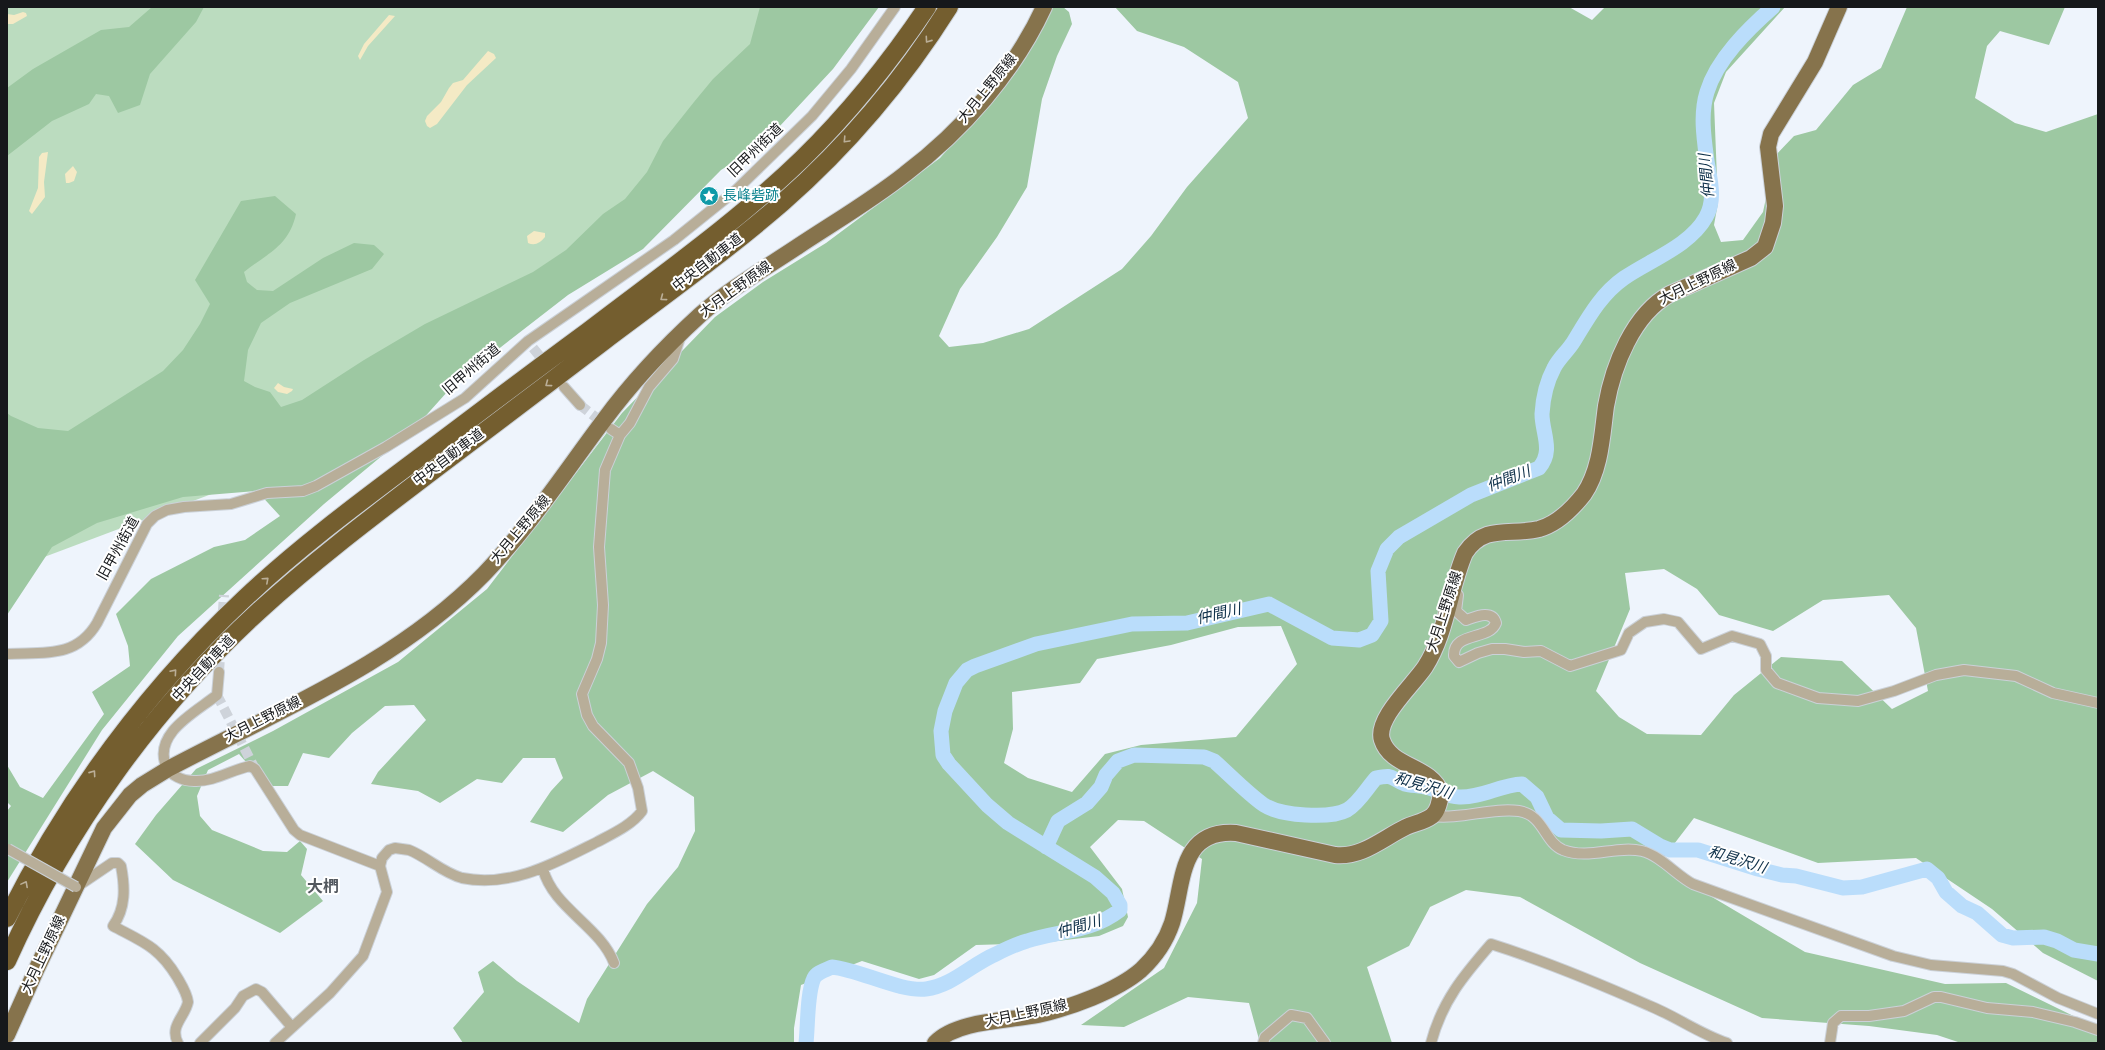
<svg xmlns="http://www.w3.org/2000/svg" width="2105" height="1050" font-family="Overpass,'Noto Sans JP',sans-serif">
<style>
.green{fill:#bbdcbf}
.forest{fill:#9dc8a2;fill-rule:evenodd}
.sand{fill:#f4eac5}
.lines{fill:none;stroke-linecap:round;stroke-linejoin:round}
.river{stroke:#baddfb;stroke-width:15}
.street-tunnel{stroke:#ced3da;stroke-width:10;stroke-dasharray:10 5;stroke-linecap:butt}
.street-casing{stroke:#cbd1d8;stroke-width:12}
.primary-casing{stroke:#cbd1d8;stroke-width:18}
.highway-casing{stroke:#cbd1d8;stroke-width:20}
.street{stroke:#b8ae99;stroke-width:10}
.primary{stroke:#86734c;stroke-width:16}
.highway{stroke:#745e2f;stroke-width:18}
.street-bridge-casing{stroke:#cbd1d8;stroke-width:12;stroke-linecap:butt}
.street-bridge{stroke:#b8ae99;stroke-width:10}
.oneway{stroke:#baae97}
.labels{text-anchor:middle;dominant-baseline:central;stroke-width:4;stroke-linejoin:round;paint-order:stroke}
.street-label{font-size:14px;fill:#16181b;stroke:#fff}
.culture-label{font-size:14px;fill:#0d838f;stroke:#fff;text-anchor:start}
.water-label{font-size:15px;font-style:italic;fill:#0d2f48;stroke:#fff}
.quarter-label{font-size:16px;font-weight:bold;fill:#53585e;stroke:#fff}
</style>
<rect width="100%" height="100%" fill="#eef4fc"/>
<path class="green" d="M7,7H840L366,436L7,571Z"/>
<path class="forest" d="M152,7H204L196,22L150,74L140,105L118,113L109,96L96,94L89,104L52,121L7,156V88L33,69L101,30L129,27Z
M760,7H879L833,69L765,142L721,170L643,249L568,295L456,382L413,430L324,504L178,636L102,730L7,882V811L11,806L7,802V765L20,787L43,798L104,714L92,692L130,666L128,646L116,614L151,579L214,547L245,540L280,516L257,491L183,497L97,523L52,547L7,615V413L11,416L38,428L68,431L163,371L183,350L200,324L210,304L195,280L241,201L275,196L296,214C289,246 268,253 244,272L247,282L257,290L273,291L323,258L354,243L374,245L384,254L372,269L290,303L261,323L248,350L244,381L255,387L270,392L281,407L302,400L364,360L425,324L533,272L566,250L603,214L625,199L647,172L663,141L694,102L713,79L750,44Z
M1052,7H1063L1069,12L1072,24L1057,56L1042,99L1027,187L997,237L960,289L939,336L949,347L983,343L1029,329L1122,269L1151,236L1187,187L1248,118L1238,82L1184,47L1137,31L1115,7H1569L1592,20L1605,7H1785L1726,72L1714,103L1718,203L1714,225L1721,242L1743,240L1763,212L1775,156L1794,136L1816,130L1853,85L1881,68L1907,7H2065L2049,45L2000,31L1987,46L1975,98L2015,123L2046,132L2098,114V981L2043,953L1992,909L1916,858L1818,863L1694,818L1658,865L1805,952L1945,984L2006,983L2098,1028V1043H1961L1937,1035L1869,1026L1762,1018L1640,963L1520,897L1466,890L1430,907L1409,946L1367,967L1392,1043H1260L1249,1003L1188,997L1124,1027L1081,1025L1164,968L1197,903L1202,859L1144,821L1118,820L1090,847L1122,889L1128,917L1123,926L1099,936L1041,943L976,945L934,975L919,979L862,961L801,985L794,1028V1043H463L453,1028L484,992L478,972L493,961L517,981L579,1023L587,999L647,904L678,867L695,831L694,797L653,771L608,795L563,832L530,822L551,791L563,778L555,758H523L502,783L477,779L440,803L418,791L371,784L378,772L426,720L414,705L385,706L352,733L329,758L303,753L288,786H267L239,754L208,770L197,796L200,816L212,830L263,851L287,852L300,841L307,849L301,875L323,901L280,933L173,880L135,844L156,815L196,769L273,731L398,662L487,589L622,413L715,317L763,282L826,243L940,158L1014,75ZM1664,569L1697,589L1719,615L1773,631L1823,600L1889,595L1916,628L1928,691L1892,709L1842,661L1781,657L1734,695L1701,735L1647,734L1619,717L1596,691L1630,609L1625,573ZM1281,626L1297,664L1236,737L1141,745L1105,754L1072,792L1028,778L1004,763L1013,729L1012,692L1080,683L1097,659L1171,645L1238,627Z"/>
<path class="sand" d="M23,12L26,13L27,16L13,24H7V14L14,15Z
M389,15L395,16L368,46L360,60L358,56L364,44Z
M488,51L494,54L496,58L467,85L437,124L430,128L427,126L425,121L427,116L441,102L449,88L453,83L463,80Z
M48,152L44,182L45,197L32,214L29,211L38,188L39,157L42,153Z
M73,166L77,172L74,181L69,183H66L65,174Z
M534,231L545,233V237C540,243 535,246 528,243L527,236Z
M278,383L284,387L293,389L292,391L287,394L278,392L274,388Z"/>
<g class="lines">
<path class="river" d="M1046,847L1058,821L1087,803L1101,787L1106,775L1118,761L1134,755L1204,757L1214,761C1230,775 1246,792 1264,805C1281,816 1330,819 1347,810C1359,803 1367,788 1376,778C1394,774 1390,778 1405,784C1412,786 1421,785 1429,788C1438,791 1449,797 1459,797C1481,798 1500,785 1522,784L1537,797L1547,818L1561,830L1601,831L1632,829L1660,846L1670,850H1698L1758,869L1782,875L1796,876L1843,888L1862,887L1927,869L1938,878L1946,892L1962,906L1977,913L2002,935L2013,938L2044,937L2057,941L2074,950L2098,954
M806,1043C808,1026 807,992 814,978C817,972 826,970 832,967C860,970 900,992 926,989C952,986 972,964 996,954C1006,949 1016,944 1027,941C1060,930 1090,933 1120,910V905L1113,893L1095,877L1008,823L987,805L949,764L943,755L941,731L945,711L956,683L967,670L975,666L1036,644L1132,624L1187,623L1269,604L1332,638L1359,640L1372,635L1381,621L1378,571L1387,549L1399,537L1471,495L1539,468C1554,451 1542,433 1542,414C1543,397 1547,381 1554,368C1559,358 1568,351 1574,341C1588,318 1601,294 1624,278C1650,260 1690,246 1706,217C1716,199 1710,180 1707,161C1704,139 1700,114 1707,92C1717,59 1748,29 1773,7"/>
<path class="street-tunnel" d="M533,348L548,366
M580,405L607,426
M219,672L224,595
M217,695L255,769"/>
<g class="street-casing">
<path id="street" d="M564,387L580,405
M611,429L620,435
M1458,595L1456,611L1466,620C1475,617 1492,609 1496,623C1489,641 1453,631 1454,656L1459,662L1478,653L1492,649H1505L1524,652L1541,651L1570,666L1621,650L1629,633L1645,622L1664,619L1678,622L1701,649L1732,636L1760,644L1766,656V670L1777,683L1818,698L1858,701L1894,691L1936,675L1964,670L2016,676L2053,693L2098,703
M7,654C42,652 76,659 97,623L147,524L155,516L167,510L184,507L231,504L267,493L303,491L316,486L386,447L465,398L528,341L674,240L735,191L812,116L851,69L895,7
M219,672L217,695C196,712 153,733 166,766C171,776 183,781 194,781C214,782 231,770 250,766L255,769L294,830L300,835L380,866
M1431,816C1461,820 1492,807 1519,811C1544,815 1544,842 1563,850C1589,860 1617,845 1642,851C1661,856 1676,875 1693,884L1893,956L1931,965L2003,971L2013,974L2058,998L2098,1014
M543,869C553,908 600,926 614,963
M78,886L112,863H118L121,866C125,887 126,908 113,926C143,942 159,947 177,977C181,984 187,993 188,1002C185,1017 169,1026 178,1043
M200,1043L235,1008L243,996L256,989L262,992L291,1026
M275,1043L330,993L363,956L387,892L380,866L382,858L389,850L395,848L409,850C427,857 443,873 462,878C511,888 555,863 597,842C612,834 632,825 642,811L638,788L629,763L593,726L587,715L582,694L597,659L601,643L603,605L599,547L605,470L620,435L630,423L649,387L673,359L681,335
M1263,1043L1265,1037L1291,1015L1307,1018L1325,1043
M1431,1043C1442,1001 1464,975 1491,944C1545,961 1598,983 1650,1006C1677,1017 1700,1034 1727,1043
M1830,1043L1833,1023L1841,1016H1869L1904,1011L1934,997H1941L1987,1008L2033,1012L2075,1022L2098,1030"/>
</g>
<g class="primary-casing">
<path id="primary" d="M7,1035L37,968L104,828L130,795L142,785L168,769C277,711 396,664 484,574C529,527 565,472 604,420C632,382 665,347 700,315C729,289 764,269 797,247C833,223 871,201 905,174C962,131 1014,72 1044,7
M935,1043C957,1020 1008,1021 1038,1015C1069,1008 1117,991 1141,970C1155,957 1166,941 1172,923C1184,885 1178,829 1236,833L1335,855C1362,858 1383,838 1406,827C1415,823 1424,822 1432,816C1438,811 1440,801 1441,793C1431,765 1391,768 1382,740C1375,719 1413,685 1425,667C1447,633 1449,590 1465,553C1485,523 1511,536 1539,529C1557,524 1573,508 1584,494C1601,469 1602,435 1606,406C1613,366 1633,314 1670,294L1751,258L1765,247L1773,223L1775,206L1768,147L1771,134L1815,62L1839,7"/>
</g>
<g class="highway-casing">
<path id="highway" d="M7,918C67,799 147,690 245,598C296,550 352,508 408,466C468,421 527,376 587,332C660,276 736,223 802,159C849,113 890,62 927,7
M7,961C66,829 154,707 260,610C316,559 376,514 435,469C492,426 548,384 604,341C664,296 725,252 782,203C847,146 903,80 949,7"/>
</g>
<use href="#street" class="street"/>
<use href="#primary" class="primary"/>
<use href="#highway" class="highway"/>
<g class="street-bridge-casing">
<path id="street-bridge" d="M8,849L76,887"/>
</g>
<use href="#street-bridge" class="street-bridge"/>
</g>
<defs><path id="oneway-chevron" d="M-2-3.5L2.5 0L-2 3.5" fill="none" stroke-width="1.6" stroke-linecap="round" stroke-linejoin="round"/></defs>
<g class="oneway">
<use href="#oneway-chevron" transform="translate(928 40) rotate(125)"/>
<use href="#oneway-chevron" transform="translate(846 140) rotate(133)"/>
<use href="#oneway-chevron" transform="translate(663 298) rotate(143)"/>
<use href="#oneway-chevron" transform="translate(548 384) rotate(143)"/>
<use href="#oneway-chevron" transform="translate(266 580) rotate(-42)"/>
<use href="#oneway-chevron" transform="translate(174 672) rotate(-49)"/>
<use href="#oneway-chevron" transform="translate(93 773) rotate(-55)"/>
<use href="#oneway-chevron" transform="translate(25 884) rotate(-62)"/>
</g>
<defs>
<g id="sight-disc" transform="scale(1)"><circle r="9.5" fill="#0f9aa8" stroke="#fff"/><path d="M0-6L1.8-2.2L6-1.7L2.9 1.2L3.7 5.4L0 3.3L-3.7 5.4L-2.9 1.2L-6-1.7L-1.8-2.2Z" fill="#fff"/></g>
</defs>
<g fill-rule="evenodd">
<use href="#sight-disc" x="709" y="196"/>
</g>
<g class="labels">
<g class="street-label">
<text transform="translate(988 89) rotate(-51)">大月上野原線</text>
<text transform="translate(756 151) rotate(-44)">旧甲州街道</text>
<text transform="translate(708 263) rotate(-38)">中央自動車道</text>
<text transform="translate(1698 283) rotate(-26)">大月上野原線</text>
<text transform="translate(736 290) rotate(-36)">大月上野原線</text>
<text transform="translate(472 370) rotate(-40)">旧甲州街道</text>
<text transform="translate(449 458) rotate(-37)">中央自動車道</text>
<text transform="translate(521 530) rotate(-50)">大月上野原線</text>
<text transform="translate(119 549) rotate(-61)">旧甲州街道</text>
<text transform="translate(1445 612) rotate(-72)">大月上野原線</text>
<text transform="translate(204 669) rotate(-47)">中央自動車道</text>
<text transform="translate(263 720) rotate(-27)">大月上野原線</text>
<text transform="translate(44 955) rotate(-65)">大月上野原線</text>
<text transform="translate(1026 1014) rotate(-12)">大月上野原線</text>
</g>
<g class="culture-label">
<text x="723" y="196">長峰砦跡</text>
</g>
<g class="water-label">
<text transform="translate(1708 176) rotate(-95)">仲間川</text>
<text transform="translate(1509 480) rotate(-21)">仲間川</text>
<text transform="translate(1219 615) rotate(-13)">仲間川</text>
<text transform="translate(1423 787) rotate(16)">和見沢川</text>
<text transform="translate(1737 861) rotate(17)">和見沢川</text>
<text transform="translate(1079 928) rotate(-16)">仲間川</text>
</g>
<g class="quarter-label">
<text x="323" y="888">大椚</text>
</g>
</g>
<rect width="2105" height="1050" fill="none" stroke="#16181b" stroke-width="16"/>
</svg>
